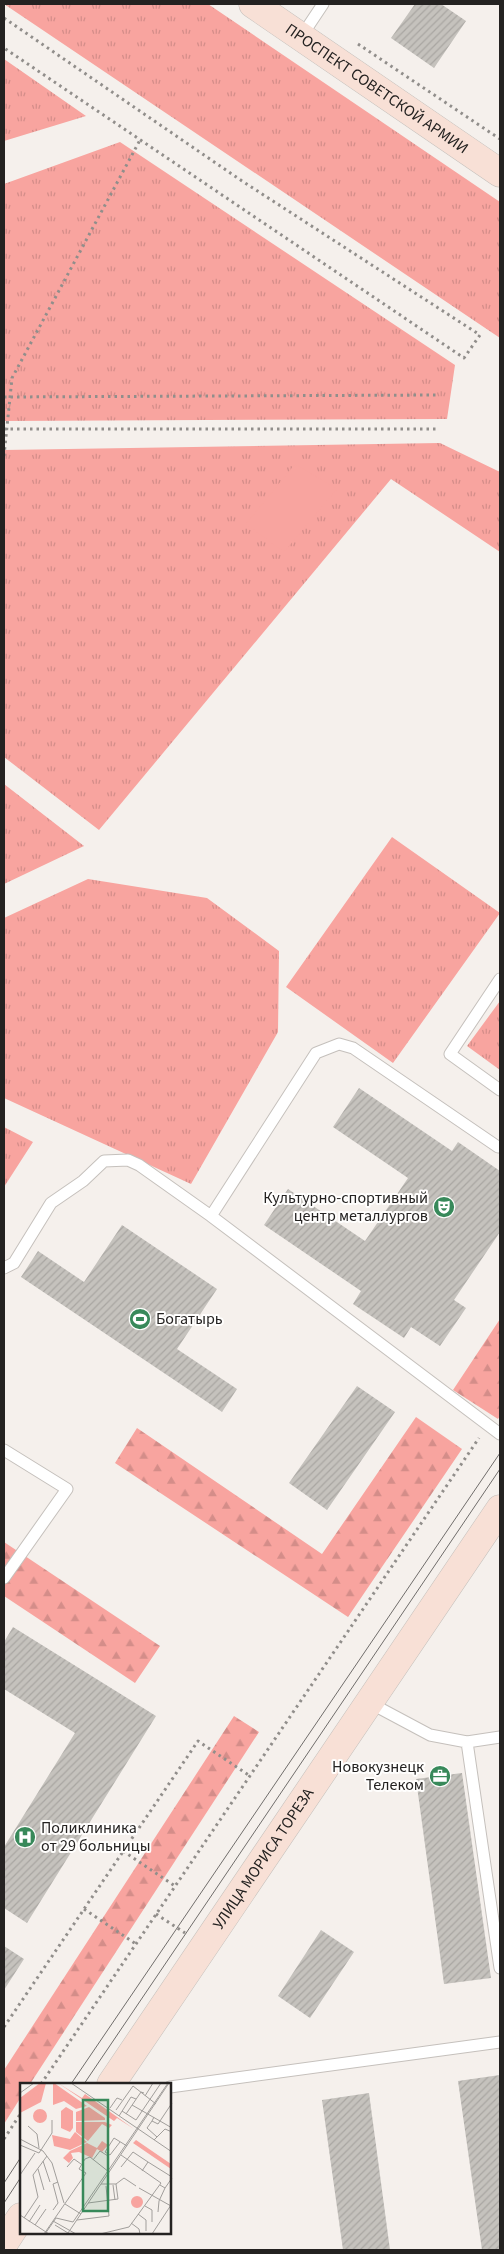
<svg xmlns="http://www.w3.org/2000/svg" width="504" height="2254" font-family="'Source Sans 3',sans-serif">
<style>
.grass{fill:url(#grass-tufts)}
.forest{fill:url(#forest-firs)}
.pitch{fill:#f8a49f}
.building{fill:url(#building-hatch)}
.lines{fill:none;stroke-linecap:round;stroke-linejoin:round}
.lane-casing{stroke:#c5c0bc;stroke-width:13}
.secondary-casing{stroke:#c5c0bc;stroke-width:29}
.path{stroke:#918e8b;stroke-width:3;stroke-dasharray:2.5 4;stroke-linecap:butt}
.lane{stroke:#fff;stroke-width:11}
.secondary{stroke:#f8e0d6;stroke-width:28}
.tram{stroke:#706d6b;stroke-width:1}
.labels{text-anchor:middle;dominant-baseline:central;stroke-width:4;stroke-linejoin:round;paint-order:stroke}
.street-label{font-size:16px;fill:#242221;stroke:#fffefd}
.poi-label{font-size:16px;fill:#242221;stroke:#fffefd;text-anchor:end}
.inset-road{fill:none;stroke:#a19e9b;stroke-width:1}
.view{fill:#38895a;fill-opacity:0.15;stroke:#38895a;stroke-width:2.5}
.inset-edge{fill:none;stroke:#242221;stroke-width:2.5}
</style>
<defs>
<pattern id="grass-tufts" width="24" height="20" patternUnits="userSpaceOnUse" patternTransform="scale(1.25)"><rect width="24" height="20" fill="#f8a49f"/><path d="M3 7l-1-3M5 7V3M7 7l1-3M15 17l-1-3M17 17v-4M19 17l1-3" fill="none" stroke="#d48d89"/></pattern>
<pattern id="forest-firs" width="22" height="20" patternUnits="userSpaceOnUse" patternTransform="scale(1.25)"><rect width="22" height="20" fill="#f8a49f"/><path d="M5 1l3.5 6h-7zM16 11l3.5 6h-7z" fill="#d48d89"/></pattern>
<pattern id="building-hatch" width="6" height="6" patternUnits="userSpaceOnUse" patternTransform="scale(1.25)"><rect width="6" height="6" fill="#c5c2bd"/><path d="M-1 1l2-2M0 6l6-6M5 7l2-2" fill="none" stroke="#a9a6a2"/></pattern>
</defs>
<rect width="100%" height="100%" fill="#f5f0ec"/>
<path class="grass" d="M4,4H208L500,202V338Z
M4,59L86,116L4,141Z
M120,142L455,365L447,419L4,421V184Z
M440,443L500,472V552L391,479L99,830L4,757V450Z
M4,784L84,846L4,884Z
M392,837L500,913L393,1063L286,987Z
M88,879L207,898L279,951L278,1032L191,1184L4,1098V918Z
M500,1001V1070L467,1046Z
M4,1127L33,1142L4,1187V1126Z"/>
<path class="forest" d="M500,1319V1416L498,1419L453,1390Z
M416,1417L462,1449L348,1617L115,1463L137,1428L322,1554Z
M4,1542L160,1646L135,1683L4,1596Z
M234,1716L259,1732L30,2084H21V2097L4,2124V2070Z"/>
<path class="pitch" d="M295,464L337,489L284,552L246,524Z"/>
<path class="building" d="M415,4H441L466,21L434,68L391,38Z
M359,1088L452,1151L458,1142L500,1171V1232L454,1300L466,1308L440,1346L411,1327L404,1338L353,1304L361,1291L264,1225L288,1189L365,1241L408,1178L333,1127Z
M122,1225L217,1289L177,1349L237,1389L222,1412L21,1277L38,1251L84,1282Z
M357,1386L395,1412L327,1510L289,1483Z
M13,1627L156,1716L27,1923L4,1908V1847L75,1733L4,1689V1642Z
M462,1773L491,1978L444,1984L416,1779Z
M321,1930L354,1952L310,2018L278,1996Z
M4,1946L24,1959L4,1990Z
M500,2075V2250H482L458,2081Z
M369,2093L390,2250H343L322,2100Z"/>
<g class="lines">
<g class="lane-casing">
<path id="lane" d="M301,37L323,4
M500,979L450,1054L500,1090
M211,1216L316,1053L339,1044L353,1048L498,1147
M4,1268L14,1263L51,1203L83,1181L104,1161L128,1160L139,1165L211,1216L500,1434
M4,1450L67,1489L4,1578
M370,1703L430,1735L467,1742L500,1737
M467,1742L500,1968
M170,2087L500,2042"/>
</g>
<g class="secondary-casing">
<g id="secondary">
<path id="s1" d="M253,4L500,173"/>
<path id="s2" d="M111,2084L500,1509"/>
<path d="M4,2243L21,2217"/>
</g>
</g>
<path class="path" d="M4,18L242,181L480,335L464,358L4,48
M358,44L500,139
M4,397L438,395
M4,429H436
M4,456L12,378L140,140
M123,1851L175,1886
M84,1909L136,1944
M156,1914L185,1933
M4,2027L198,1741L250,1776
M41,2084L479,1438
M4,2139L21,2113"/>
<use href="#lane" class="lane"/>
<use href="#secondary" class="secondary"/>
<path class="tram" d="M71,2084L500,1453
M84,2084L500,1469
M4,2183L21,2157
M4,2203L21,2177"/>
</g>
<defs>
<g id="theatre-disc" transform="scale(1.125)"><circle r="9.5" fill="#38895a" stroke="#fffefd"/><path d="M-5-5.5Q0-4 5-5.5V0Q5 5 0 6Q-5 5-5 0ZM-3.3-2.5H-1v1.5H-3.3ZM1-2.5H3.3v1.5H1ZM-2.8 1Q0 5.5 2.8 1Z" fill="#fff"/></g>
<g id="stadium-disc" transform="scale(1.125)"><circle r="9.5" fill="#38895a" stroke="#fffefd"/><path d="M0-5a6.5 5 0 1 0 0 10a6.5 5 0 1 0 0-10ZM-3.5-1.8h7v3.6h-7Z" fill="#fff"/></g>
<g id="office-disc" transform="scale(1.125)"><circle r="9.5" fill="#38895a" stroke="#fffefd"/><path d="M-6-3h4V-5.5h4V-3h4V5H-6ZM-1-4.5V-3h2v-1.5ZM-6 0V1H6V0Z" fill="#fff"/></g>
<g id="hospital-disc" transform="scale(1.125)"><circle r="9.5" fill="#38895a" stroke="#fffefd"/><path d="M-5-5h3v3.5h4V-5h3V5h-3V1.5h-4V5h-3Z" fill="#fff"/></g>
</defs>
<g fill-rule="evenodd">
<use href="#theatre-disc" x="444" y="1207"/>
<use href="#stadium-disc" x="140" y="1319"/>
<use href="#office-disc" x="440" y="1776"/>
<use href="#hospital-disc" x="25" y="1837"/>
</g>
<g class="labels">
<g class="street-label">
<text stroke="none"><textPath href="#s1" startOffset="150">ПРОСПЕКТ СОВЕТСКОЙ АРМИИ</textPath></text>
<text stroke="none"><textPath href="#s2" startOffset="272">УЛИЦА МОРИСА ТОРЕЗА</textPath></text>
</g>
<g class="poi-label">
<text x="428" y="1198">Культурно-спортивный<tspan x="428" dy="18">центр металлургов</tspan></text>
<text x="156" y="1319" text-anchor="start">Богатырь</text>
<text x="424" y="1767">Новокузнецк<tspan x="424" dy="18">Телеком</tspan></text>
<text x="41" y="1828" text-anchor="start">Поликлиника<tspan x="41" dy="18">от 29 больницы</tspan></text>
</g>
</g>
<g transform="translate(20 2083)">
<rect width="151" height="151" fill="#f5f0ec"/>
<path d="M33,0H34L67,23L56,26L44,18L33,22ZM38,0L62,15L65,11L114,46L97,35L94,38ZM69,24L85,35V37L56,38V29ZM56,39H85L92,42L89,45L82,41L68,58L56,49ZM55,49L67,59L50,67L34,63L32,52L50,56ZM82,58L88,62L82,69L77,66L72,75L59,69L51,70L53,75L49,80L43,75L50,68L67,60L77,65Z" fill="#f8a49f"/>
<path d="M20,0H26L21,19L0,30V15ZM116,57L151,81V86L113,60Z" fill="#f8a49f"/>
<path d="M46,24L53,28V45L50,49L41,45V28ZM13 33a7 7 0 1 1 14 0a7 7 0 1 1-14 0ZM111 119a6 6 0 1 1 12 0a6 6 0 1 1-12 0Z" fill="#f8a49f"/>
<path class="inset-road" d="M51,0L152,69M0,10L14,0M125,13L133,0M112,22L140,38L152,20M90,25L97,15L102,17M96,27L113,3L136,21M102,28L116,37L141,0M106,31L121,9L124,10M99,33L111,14L116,16M134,34L132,38L138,41L140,38L152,45M132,38L127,45L137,54M8,43L17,51L19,65M0,56L23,68L32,80L44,120M134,57L145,46L152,49M100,59L90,72L85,69L94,55L107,63M0,62L19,70L32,50V37M73,77L80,68L88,73M23,78L30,99M128,79L152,94M47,84L54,76L61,81M101,84L113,69L128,79L122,88M18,86L24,107M0,92L15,70M81,101H96L104,95L116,103M93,102L95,117M140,102L145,105L152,95M119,105L151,123M68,120L98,116L96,101M45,121L61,131M125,123L132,127V139M33,127L38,120L33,101L38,99M138,129L139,118L145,105M118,131L126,137V148M0,132L29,151M4,135L18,114L13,92L27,73M57,137L89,133L86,103M33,138L56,151M9,139L20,122M111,140L119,146L120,151M15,142L26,126M35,142L48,150L149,0M24,151L66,90L59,86L65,76L70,74L89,89M25,151L36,135L53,139L148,0M80,151L109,144L141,100L101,72M132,151L151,122"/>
<path class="view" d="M63,17H88V128H63Z"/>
<rect width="151" height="151" class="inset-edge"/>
</g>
<rect width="504" height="2254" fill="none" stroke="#242221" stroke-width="10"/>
</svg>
